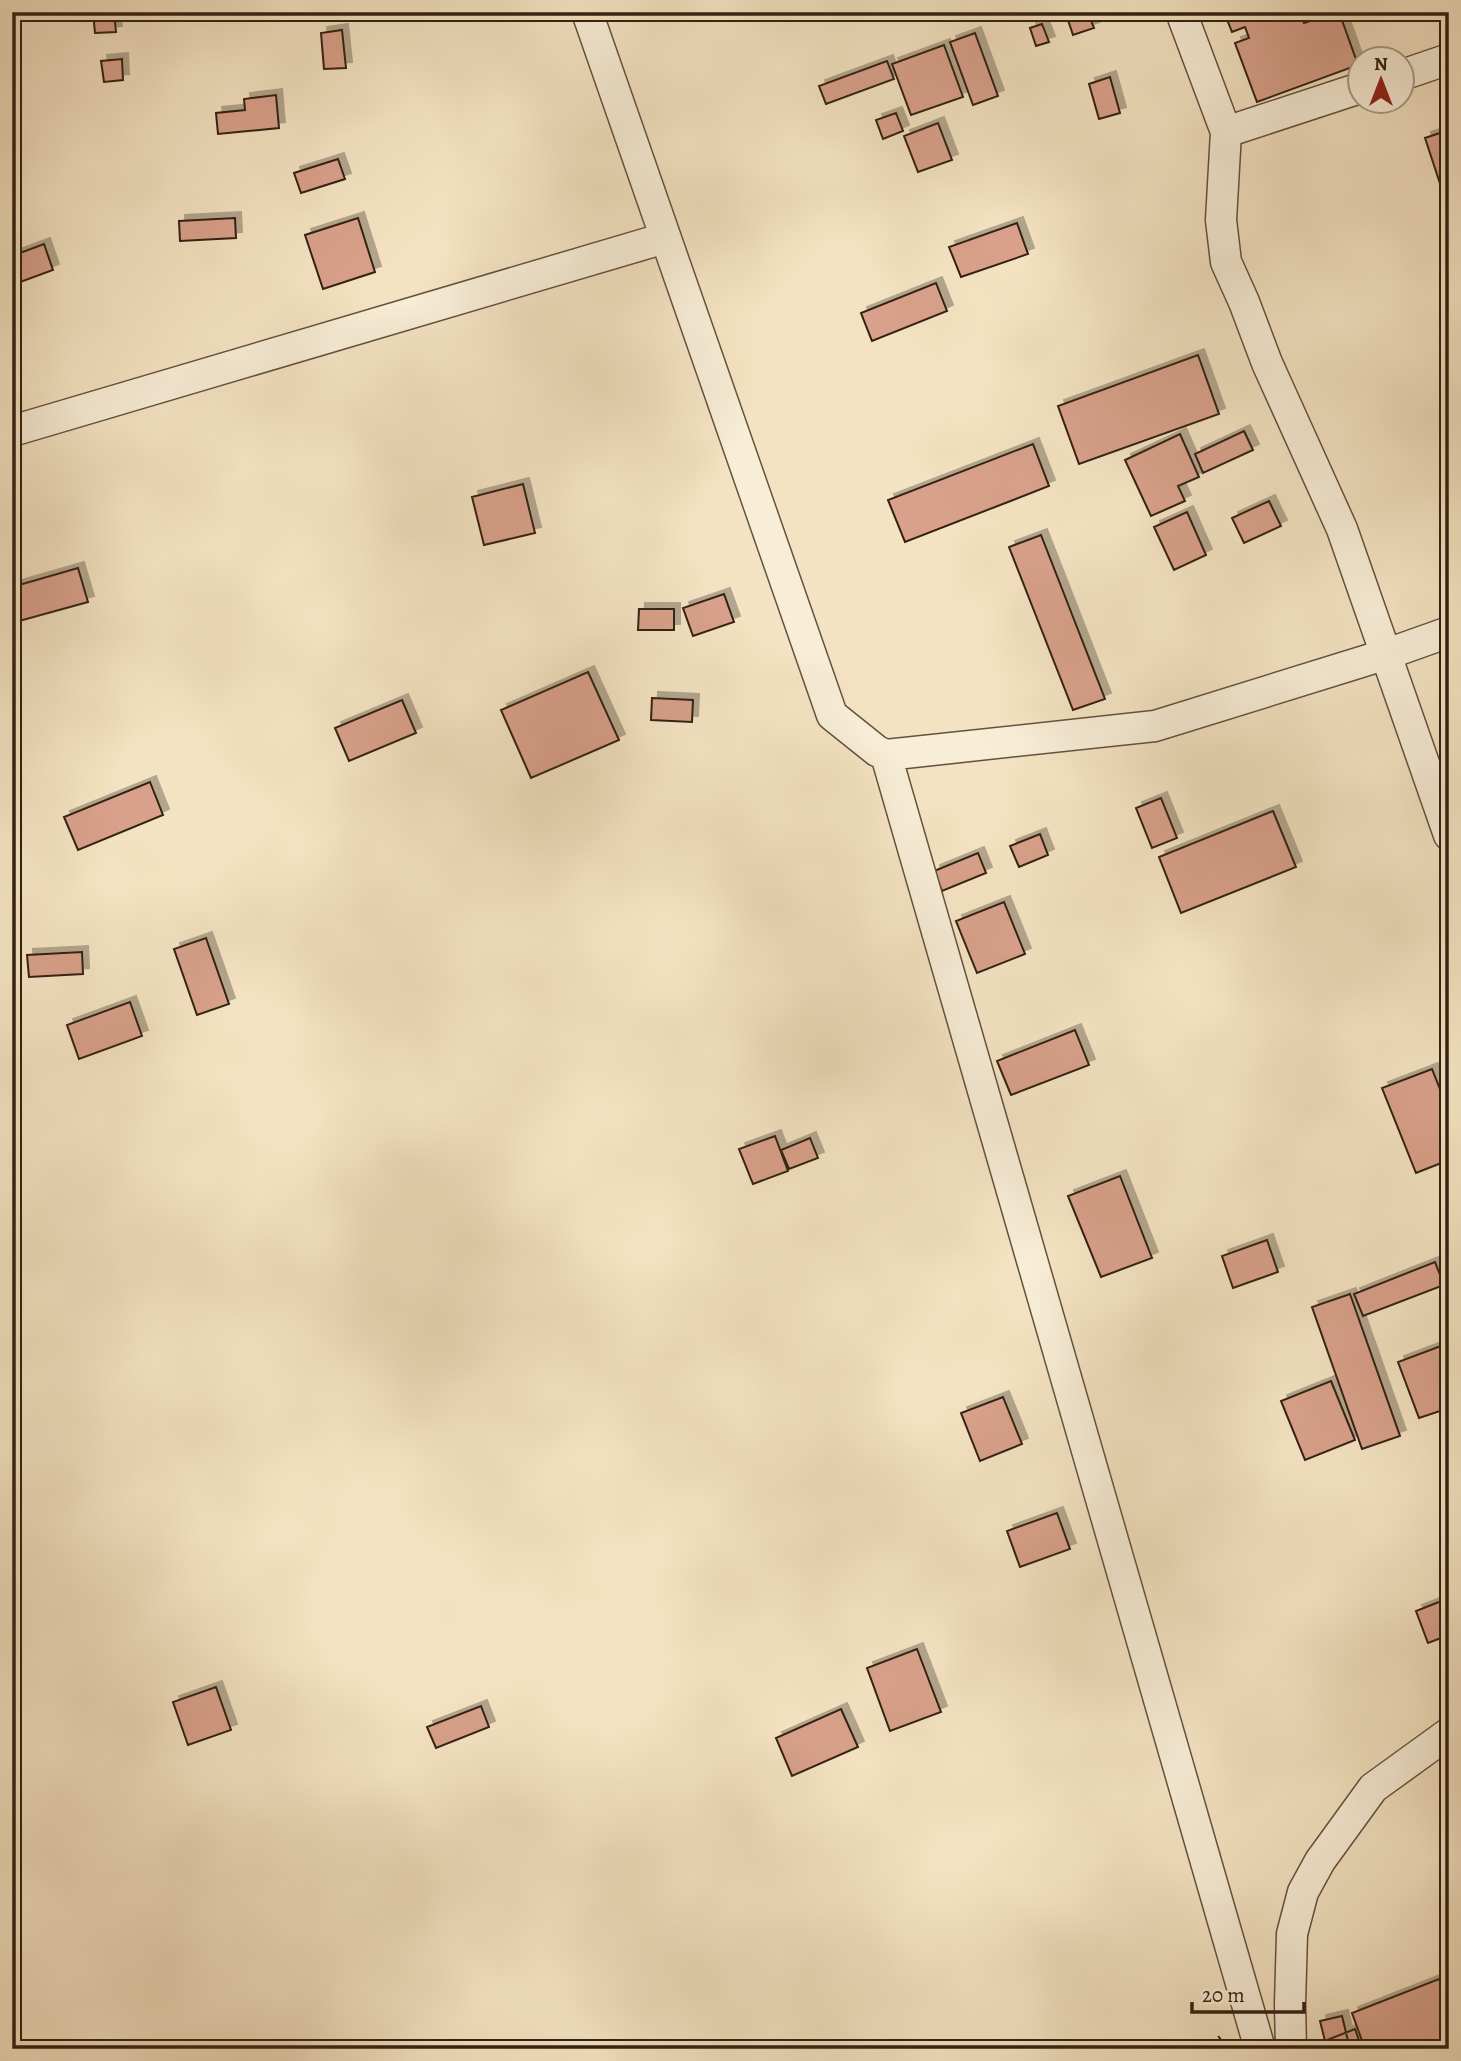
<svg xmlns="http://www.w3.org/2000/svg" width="1461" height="2061" font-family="Alegreya,serif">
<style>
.building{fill:#d9a18b;stroke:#332112;stroke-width:2;filter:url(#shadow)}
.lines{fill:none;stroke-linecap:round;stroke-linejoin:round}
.street-casing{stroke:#63523e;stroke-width:33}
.path{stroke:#332112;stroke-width:4.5;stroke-dasharray:2 3.5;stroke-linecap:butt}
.street{stroke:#f8edd7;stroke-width:30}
</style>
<defs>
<filter id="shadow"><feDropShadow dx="6" dy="-6" stdDeviation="0" flood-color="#0004"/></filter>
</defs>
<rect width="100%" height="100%" fill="#f4e3c2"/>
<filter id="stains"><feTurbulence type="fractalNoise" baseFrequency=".00286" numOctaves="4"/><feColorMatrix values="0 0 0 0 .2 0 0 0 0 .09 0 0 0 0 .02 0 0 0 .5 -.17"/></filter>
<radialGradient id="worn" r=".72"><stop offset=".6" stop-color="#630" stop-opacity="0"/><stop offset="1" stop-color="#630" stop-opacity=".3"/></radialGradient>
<path class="building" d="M93,12H114L116,32L95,33Z
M1224,12H1300L1304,23L1339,12L1358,65L1257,102L1235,43L1249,38L1245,27L1232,32Z
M1088,13L1094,28L1073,35L1068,20Z
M1042,24L1049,42L1036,46L1030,28Z
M342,30L346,68L324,69L321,33Z
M975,33L998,96L973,105L950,42Z
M944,45L963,97L911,115L892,64Z
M122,59L123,80L104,82L101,61Z
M887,61L894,79L826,104L819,86Z
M1110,77L1120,113L1099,119L1089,84Z
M276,95L279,128L218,134L216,113L245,110L244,99Z
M896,113L903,131L883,139L876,120Z
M938,123L952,160L918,172L904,136Z
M1449,130V211L1425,138Z
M338,159L345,179L301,193L294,173Z
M235,218L236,238L180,241L179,221Z
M358,218L375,272L323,289L305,235Z
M1017,223L1028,254L961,277L949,247Z
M44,244L53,270L12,285V256Z
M936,283L947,311L872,341L861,313Z
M1198,355L1219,414L1079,464L1058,406Z
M1244,431L1253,450L1203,473L1195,454Z
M1180,434L1199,477L1178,486L1185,501L1151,516L1125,460Z
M1033,444L1049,486L905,542L888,500Z
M523,484L535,533L484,545L472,497Z
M1269,501L1281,526L1244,543L1232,518Z
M1187,512L1206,555L1174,570L1154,527Z
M1041,535L1105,699L1073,710L1009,547Z
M78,568L88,602L12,623V587Z
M724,594L734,622L693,636L683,608Z
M639,609H674V630H638Z
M588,672L619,740L531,778L501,710Z
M652,698L693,700L692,722L651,720Z
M402,700L416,733L349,761L335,728Z
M150,782L163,815L78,850L64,817Z
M1161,798L1177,838L1152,848L1136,808Z
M1273,811L1296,867L1181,913L1159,857Z
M1040,834L1048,855L1019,867L1010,846Z
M978,853L986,873L942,891L934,871Z
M1004,902L1025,954L977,973L956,921Z
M206,938L229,1004L197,1015L174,949Z
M82,952L83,974L29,977L27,955Z
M130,1002L142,1036L79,1059L67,1025Z
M1075,1030L1089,1065L1011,1095L997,1061Z
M1432,1069L1449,1112V1160L1416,1173L1382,1088Z
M775,1136L788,1171L753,1184L739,1149Z
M810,1138L818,1158L789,1169L781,1150Z
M1120,1176L1152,1258L1101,1277L1068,1196Z
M1267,1240L1278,1272L1233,1288L1222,1256Z
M1449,1260V1284L1441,1263Z
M1435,1262L1444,1285L1363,1316L1354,1294Z
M1350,1294L1400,1436L1362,1449L1312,1307Z
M1449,1343V1408L1419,1418L1398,1362Z
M1331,1381L1355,1440L1305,1460L1281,1401Z
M1003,1397L1022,1444L980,1461L961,1413Z
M1057,1513L1070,1549L1020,1567L1007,1531Z
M1449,1598V1635L1428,1643L1416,1611Z
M917,1649L941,1712L890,1731L867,1668Z
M216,1687L231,1730L188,1745L173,1702Z
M481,1706L489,1727L436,1748L427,1727Z
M841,1709L858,1747L792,1776L776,1738Z
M1439,1979L1449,2004V2045L1438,2049H1365L1352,2013Z
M1342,2016L1350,2049H1327L1320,2021Z
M1355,2029L1362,2049H1325L1322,2042Z"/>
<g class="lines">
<g class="street-casing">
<path id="street" d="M587,12L832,715L877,751L886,755L1155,726L1387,654L1449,632
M1181,12L1226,132L1221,220L1226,262L1244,302L1267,363L1342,529L1449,835
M1402,75L1449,59
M1226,132L1360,88
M12,431L665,238
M886,755L1260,2049
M1291,2049L1290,2004L1292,1934L1303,1892L1320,1861L1373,1788L1449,1733"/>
</g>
<path class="path" d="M1206,2049L1222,2036"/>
<use href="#street" class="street"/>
</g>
<rect width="1461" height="2061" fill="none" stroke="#f4e3c2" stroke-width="42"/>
<rect x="14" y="14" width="1433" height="2033" fill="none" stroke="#332112" stroke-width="3.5"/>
<rect x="21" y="21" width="1419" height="2019" fill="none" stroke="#332112" stroke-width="2"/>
<g transform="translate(1381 80)"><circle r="33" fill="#f8edd7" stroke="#a99b88" stroke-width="2"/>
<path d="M0-5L12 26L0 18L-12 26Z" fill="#8f2418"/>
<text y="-10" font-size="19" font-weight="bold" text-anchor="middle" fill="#332112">N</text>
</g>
<path d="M1192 2002v10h112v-10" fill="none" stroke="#332112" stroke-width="3.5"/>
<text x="1202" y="2002" font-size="21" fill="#332112" stroke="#f8edd7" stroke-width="5" paint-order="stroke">20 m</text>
<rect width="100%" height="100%" filter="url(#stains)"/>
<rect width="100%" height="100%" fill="url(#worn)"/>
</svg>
